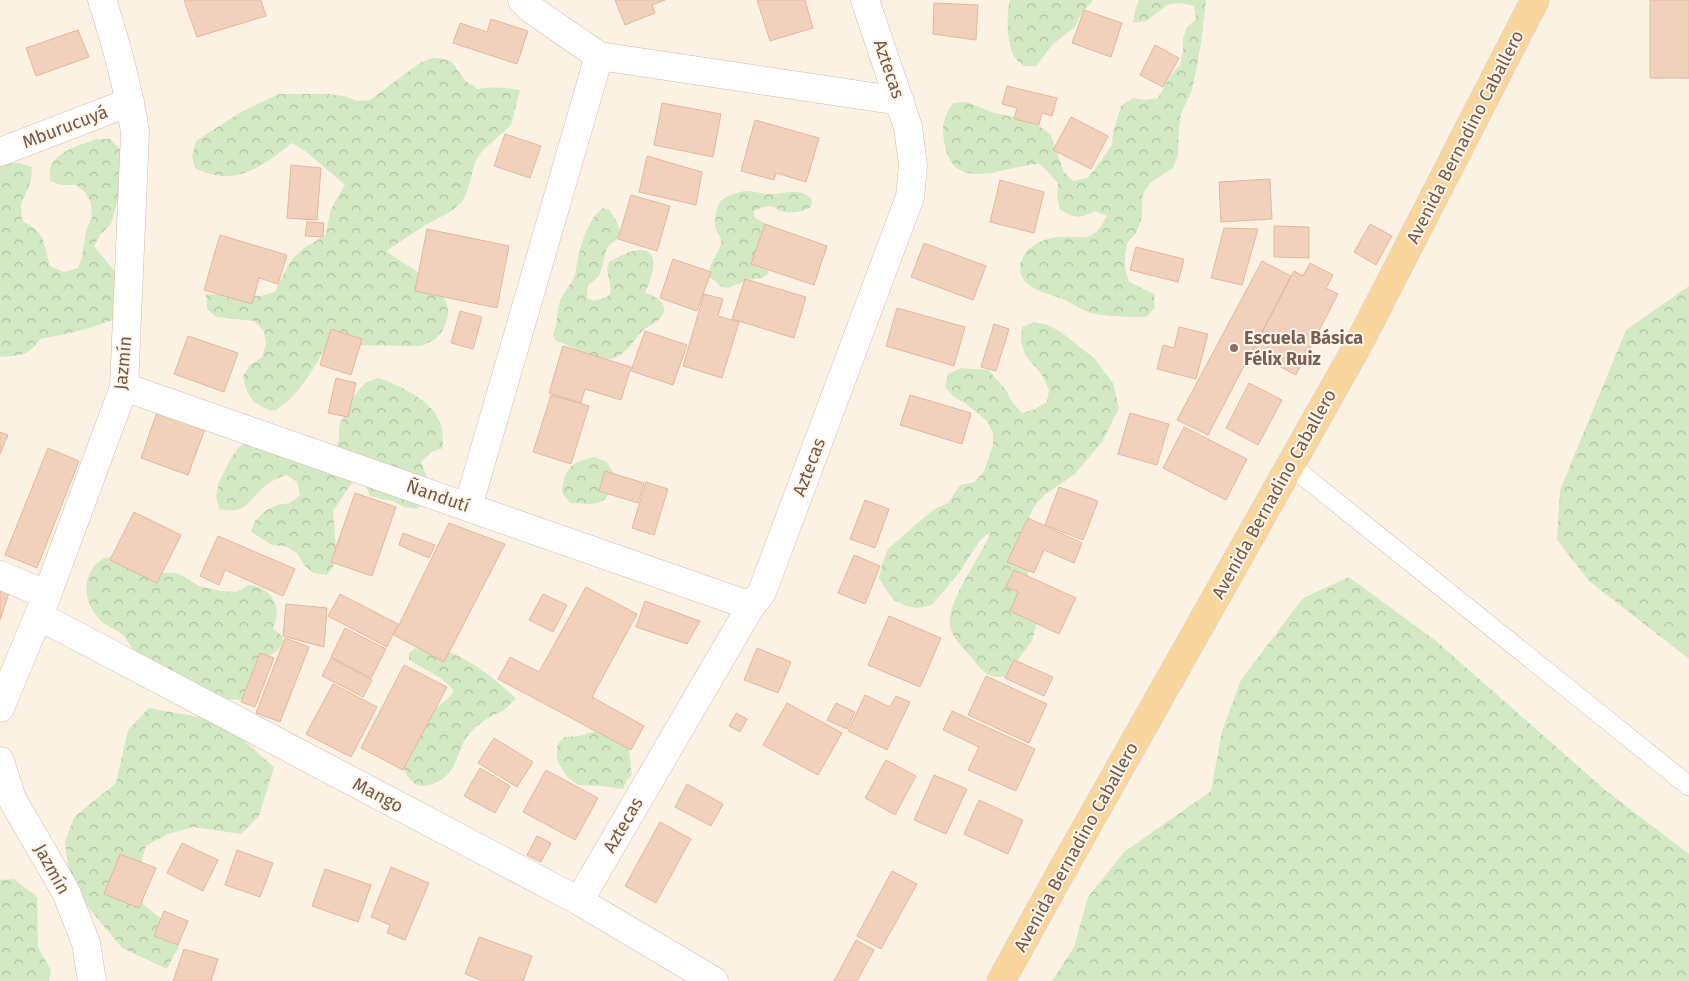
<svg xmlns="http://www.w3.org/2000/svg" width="1689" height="981" font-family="'Fira Sans',sans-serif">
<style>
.forest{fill:url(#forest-crowns)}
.building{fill:#f1d1bc;stroke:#e3b79d}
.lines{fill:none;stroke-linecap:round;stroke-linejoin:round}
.lane-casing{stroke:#cdbaab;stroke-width:20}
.street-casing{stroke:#cdbaab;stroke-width:29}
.primary-casing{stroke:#d8d1cc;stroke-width:29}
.lane{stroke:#fff;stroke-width:19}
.street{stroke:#fff;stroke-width:28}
.primary{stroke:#f9d69e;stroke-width:28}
.education-dot{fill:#8d6e63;stroke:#fff6ea;stroke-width:2}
.labels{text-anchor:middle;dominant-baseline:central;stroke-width:4;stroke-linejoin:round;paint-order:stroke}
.street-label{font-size:18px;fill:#74594a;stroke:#fff6ea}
.education-label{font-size:18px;font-weight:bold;fill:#785e54;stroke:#fff6ea;text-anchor:start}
</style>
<defs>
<pattern id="forest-crowns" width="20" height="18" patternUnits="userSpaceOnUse" patternTransform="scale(1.25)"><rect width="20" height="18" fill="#d3e9c3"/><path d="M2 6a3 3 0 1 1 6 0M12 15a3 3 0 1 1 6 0" fill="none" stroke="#b0c0a0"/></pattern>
</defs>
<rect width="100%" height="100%" fill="#fcf2e4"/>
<path class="forest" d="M1010,0H1093L1080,16L1075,27L1053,44L1036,66H1024C1021,63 1015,59 1013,55C1007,42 1006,13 1010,0Z
M1139,0H1206L1201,43L1196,71L1192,90L1181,114L1179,128L1178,155L1173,168L1150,183L1143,194L1141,221L1136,233L1127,243L1125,256V269L1129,282L1154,294L1155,308L1146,317C1129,317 1112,317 1096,314C1084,312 1075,305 1065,300C1049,293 1019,290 1020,267C1020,261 1024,254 1028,250C1041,238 1057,236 1074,237C1079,237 1086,238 1090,236C1098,233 1102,224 1107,216L1095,211C1079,219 1074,219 1060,209L1057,196L1058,183L1040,164C1008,164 955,196 945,146C941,127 943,118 953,103L967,102L994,113L1024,119L1038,125L1050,134L1064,172L1073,181L1088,178L1112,145L1113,132L1121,106L1133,98L1145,100L1158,98L1171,75L1180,65L1183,52V39L1187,27L1196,19L1194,6L1181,3L1169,4L1146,21L1133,23L1135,10Z
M433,58C456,59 452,64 464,79C468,83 473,86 477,89C492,87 505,87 520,90L511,125L482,151L475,162L468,189L462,202L450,212L424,226L386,251C408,269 461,288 445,325C440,338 432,342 420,346L339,345L325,348C312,372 298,396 275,411C255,407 246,397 243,376L250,365L262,357L266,344L264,331L254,321L216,317L207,309L206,294L261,296L275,292C290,260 292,253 325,236L331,209L345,185L304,150L292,143C261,167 235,188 195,168L192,157L196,141L241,112L279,94H328L344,96L357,101L370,100L421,62Z
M96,139H110L119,148L126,159V172L111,224L100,235L94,246L120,278L121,316C96,328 67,334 40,339C28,357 20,355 0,357V163H19L32,167L31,181L21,204L22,221C47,233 43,243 50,266L64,272L78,268L82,257L86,231L92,217L91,203L85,192L76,185H62L50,181C50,177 49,172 50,169C55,151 81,145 96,139Z
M744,191C752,191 760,193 767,194C783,195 802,186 812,200L811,207C803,212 790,214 780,211C778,210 776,208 774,207C767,205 760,208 754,211L755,218L774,228L768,274L762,278L747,280L728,288L722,287L710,277C707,263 717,257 721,244C722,238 719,235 716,230C714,225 715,219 716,214C717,197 730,195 744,191Z
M603,208L610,210C613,217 620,225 620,232C620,240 612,241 608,247C603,255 604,265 600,274C598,278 592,282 588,285L587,298L594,301L607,297L611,292L607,268L609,262C618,257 629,251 639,250C664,249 650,281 645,293C655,295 671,305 661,317C657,323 648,326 642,331C634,340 624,358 610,359C590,360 574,347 555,340L553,335C558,324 556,312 560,301C563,292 572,284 575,275C576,271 576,267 577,263C581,245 587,220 603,208Z
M1689,286V659L1589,581L1557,540L1560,490L1626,330Z
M1034,322L1048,325L1061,332L1095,359L1113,383L1119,408L1102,442L1075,474L1043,496L1034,507L1028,519L1026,562L1031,589L1036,601V627L1032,641L1005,677C985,678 983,671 971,657C963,648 952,638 950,626C946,602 982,555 991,532L981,539L958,574L932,605L918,608L906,606L894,600L886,590L879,578L882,564L888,549L922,519L935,509L948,503L960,485L975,482L984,471L993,445V433L987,421L965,403L954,397L945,387L948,374L961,368L988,370L1006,390L1012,402L1022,413L1035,409L1047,402L1049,390L1042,375L1025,355L1021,342L1022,327Z
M378,378C396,383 432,401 439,420C443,429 443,439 443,448L431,452L421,462L431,487L427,501L417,509L404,507L393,501L370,496L365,483L356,477L333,511L336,551L334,565L327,575L313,573L304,565L297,553L285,546L272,545L251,532L255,521L265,511L277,505L290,503L300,495L297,482L286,475C277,478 269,482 262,489C245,505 245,514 219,509L216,496L219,482L231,458L239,447L251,439L334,453L339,440V427L348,404L365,383Z
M595,457L607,462L614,474C609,507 600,505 570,503L562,493C563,469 572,461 595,457Z
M108,557L159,573H174L181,575L199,586L221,591L236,592L249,585C272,587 283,608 273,628L283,637C283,652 270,652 262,664C255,673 252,687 248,698L241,700L226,699L201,687L142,668C137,659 129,641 122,634C117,630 110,628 105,624C90,613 82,593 89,575C93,566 98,560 108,557Z
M1349,577L1436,641L1605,790L1689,854V981H1052L1074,947L1088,897L1124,852L1211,791L1222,731L1241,680L1303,598Z
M421,648C433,649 445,650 456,655C477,665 500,682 516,699C511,703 506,709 501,712C490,716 481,722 473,730C453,748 462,776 429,785C418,788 413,784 407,775C403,770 403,760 405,753C406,747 430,713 435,709C442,703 449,699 454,691C442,676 425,670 409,660V653L414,649Z
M149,708L204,718L230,729L274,767L259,816L241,834L193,827L168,834L146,846L137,877L144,905L165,922L179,946L167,969L122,948L82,900L68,867L65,842L74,817L116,783L128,730Z
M607,728C613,734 627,742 629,751C631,759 630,767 632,775L627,780L623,789L601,786L579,785L567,777L557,760V747L560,741L565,737L579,736Z
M14,879L37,897L38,947L51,970L49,981H0V880Z"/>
<path class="building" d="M184,0H261L266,16L197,37Z
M615,0H665L652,5L655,13L625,25Z
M757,0H805L813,28L770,41Z
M1650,0H1689V78H1650Z
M934,3L978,5L976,40L933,34Z
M1084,10L1122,23L1111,57L1072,43Z
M491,19L528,31L517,64L453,43L460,23L487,32Z
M78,30L89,57L36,76L26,48Z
M1155,45L1179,58L1163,87L1140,75Z
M1007,86L1057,98L1052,116L1042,113L1039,125L1014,119L1017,108L1002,104Z
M662,103L721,114L713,157L654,145Z
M1071,117L1108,136L1091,169L1053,150Z
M755,120L819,138L806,182L776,173L774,180L741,171Z
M505,134L541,146L530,178L494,166Z
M647,156L702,172L696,205L639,192Z
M291,165L321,168L317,220L287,218Z
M1270,179L1272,219L1221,222L1219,182Z
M1000,180L1044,192L1034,233L990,222Z
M631,195L670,206L657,251L618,239Z
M307,222L324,223L323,237L305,236Z
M765,224L827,246L814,285L751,264Z
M1370,224L1392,236L1376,265L1354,252Z
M1274,226L1309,227V258L1274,257Z
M1224,228L1258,229L1242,285L1211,278Z
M427,229L509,246L497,308L415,291Z
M220,235L287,255L278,284L259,278L252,304L204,290Z
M924,243L986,266L973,300L911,277Z
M1136,247L1184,259L1178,282L1130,270Z
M673,259L711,272L697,311L660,298Z
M1262,261L1291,276L1208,435L1177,420Z
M1310,263L1333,275L1326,288L1338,294L1296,375L1252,352L1294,271L1303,276Z
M745,279L806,297L794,338L732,319Z
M704,294L723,299L718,316L739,322L722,378L683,366Z
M897,308L965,327L954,366L886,346Z
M460,311L482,317L473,349L451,343Z
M994,324L1009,329L996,371L981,367Z
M1179,327L1208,334L1196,379L1157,369L1163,345L1174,348Z
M331,329L362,339L351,375L320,365Z
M645,331L687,345L673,385L631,371Z
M188,336L238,353L224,392L174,374Z
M563,346L631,367L621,400L585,389L581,403L549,393Z
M336,378L356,383L348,417L328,413Z
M1249,383L1282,400L1258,445L1226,428Z
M551,395L589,406L571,464L533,452Z
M910,395L971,413L962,444L900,425Z
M157,412L205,429L188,475L141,458Z
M1130,413L1169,424L1157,465L1118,454Z
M1184,427L1247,459L1226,500L1163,468Z
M0,432L8,435L0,454Z
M48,448L79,461L37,568L5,555Z
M605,471L644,483L638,503L599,491Z
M646,482L668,489L654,535L632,528Z
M1059,487L1098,501L1083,540L1045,525Z
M355,493L396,507L372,576L331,562Z
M865,500L889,509L875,548L850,539Z
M134,512L181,535L157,583L110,560Z
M1028,518L1082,543L1074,563L1044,550L1034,573L1007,562Z
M449,523L505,544L444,662L394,635Z
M403,533L435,545L429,558L399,545Z
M218,536L295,569L283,596L225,570L219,585L200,576Z
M854,555L880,566L865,604L838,593Z
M1014,570L1076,598L1059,634L1010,611L1018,592L1006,587Z
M586,587L637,614L592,697L644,726L631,750L498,679L510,657L539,672Z
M0,590L9,593L0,620Z
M340,594L398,624L387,647L328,616Z
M543,594L567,605L553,632L529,620Z
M645,601L700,621L687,644L636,627Z
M286,604L327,608L324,647L283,636Z
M889,616L941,638L920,687L868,665Z
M345,628L386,649L371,678L331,657Z
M285,638L309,647L280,722L256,713Z
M757,648L791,662L778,693L744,680Z
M260,653L274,658L255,707L241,702Z
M331,658L372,680L363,697L322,676Z
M1014,660L1053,677L1044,696L1005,678Z
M404,665L447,687L403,770L361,748Z
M986,676L1047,704L1029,743L968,715Z
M333,684L377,707L351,757L306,734Z
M865,695L890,707L896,696L910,702L887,750L848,731Z
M787,703L842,733L818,775L763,745Z
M836,703L855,712L847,729L827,720Z
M952,711L1035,749L1016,791L968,770L979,747L943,730Z
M736,713L747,719L740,732L729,726Z
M494,738L533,762L517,787L478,763Z
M886,760L916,776L895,815L865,798Z
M480,768L510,786L495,813L464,796Z
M546,770L598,798L575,840L523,812Z
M934,775L967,789L946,834L914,820Z
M687,784L723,804L711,826L675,807Z
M979,800L1023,820L1008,854L964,834Z
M660,822L691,839L656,903L625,886Z
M537,836L551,843L541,862L527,855Z
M182,843L218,860L203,891L167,873Z
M237,850L273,863L260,897L225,885Z
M120,854L156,868L139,908L104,894Z
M391,867L429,883L405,940L387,933L390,925L371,917Z
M325,869L371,885L358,922L312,906Z
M892,871L917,884L881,949L857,936Z
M164,911L188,921L178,945L154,936Z
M479,937L532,956L523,981H483L465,974Z
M856,940L874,950L857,981H834Z
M184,949L218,959L211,981H173Z"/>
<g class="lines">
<g class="lane-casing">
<path id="lane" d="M1290,465L1689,786"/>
</g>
<g class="street-casing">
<path id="street" d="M522,0L531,9L599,56L900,101
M0,152L130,102
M124,387L751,606
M468,507L599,56
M0,575L47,595
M39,616L579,901L714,981
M0,708L47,595L124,387L135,132C128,87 116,43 102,0
M0,761L12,799L66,892L86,943L92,981
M579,901L751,606L762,592L910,197L913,165L908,127L865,0"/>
</g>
<g class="primary-casing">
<path id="primary" d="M1001,981L1060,874L1357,347L1535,0"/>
</g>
<use href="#lane" class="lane"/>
<use href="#street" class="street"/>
<use href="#primary" class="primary"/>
</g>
<circle class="education-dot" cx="1234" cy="348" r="5"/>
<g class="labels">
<g class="street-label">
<text transform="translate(889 69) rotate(71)">Aztecas</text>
<text transform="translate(65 127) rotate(-21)">Mburucuyá</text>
<text transform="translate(1465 137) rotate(-63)">Avenida Bernadino Caballero</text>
<text transform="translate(123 363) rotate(-85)">Jazmín</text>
<text transform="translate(809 467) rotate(-69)">Aztecas</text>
<text transform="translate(1274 494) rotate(-61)">Avenida Bernadino Caballero</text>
<text transform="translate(438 496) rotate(19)">Ñandutí</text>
<text transform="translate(378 795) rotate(28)">Mango</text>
<text transform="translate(623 825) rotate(-60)">Aztecas</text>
<text transform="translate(1076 847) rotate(-61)">Avenida Bernadino Caballero</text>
<text transform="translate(52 869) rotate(61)">Jazmín</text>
</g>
<g class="education-label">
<text x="1244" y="338">Escuela Básica<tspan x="1244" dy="21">Félix Ruiz</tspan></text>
</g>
</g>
</svg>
